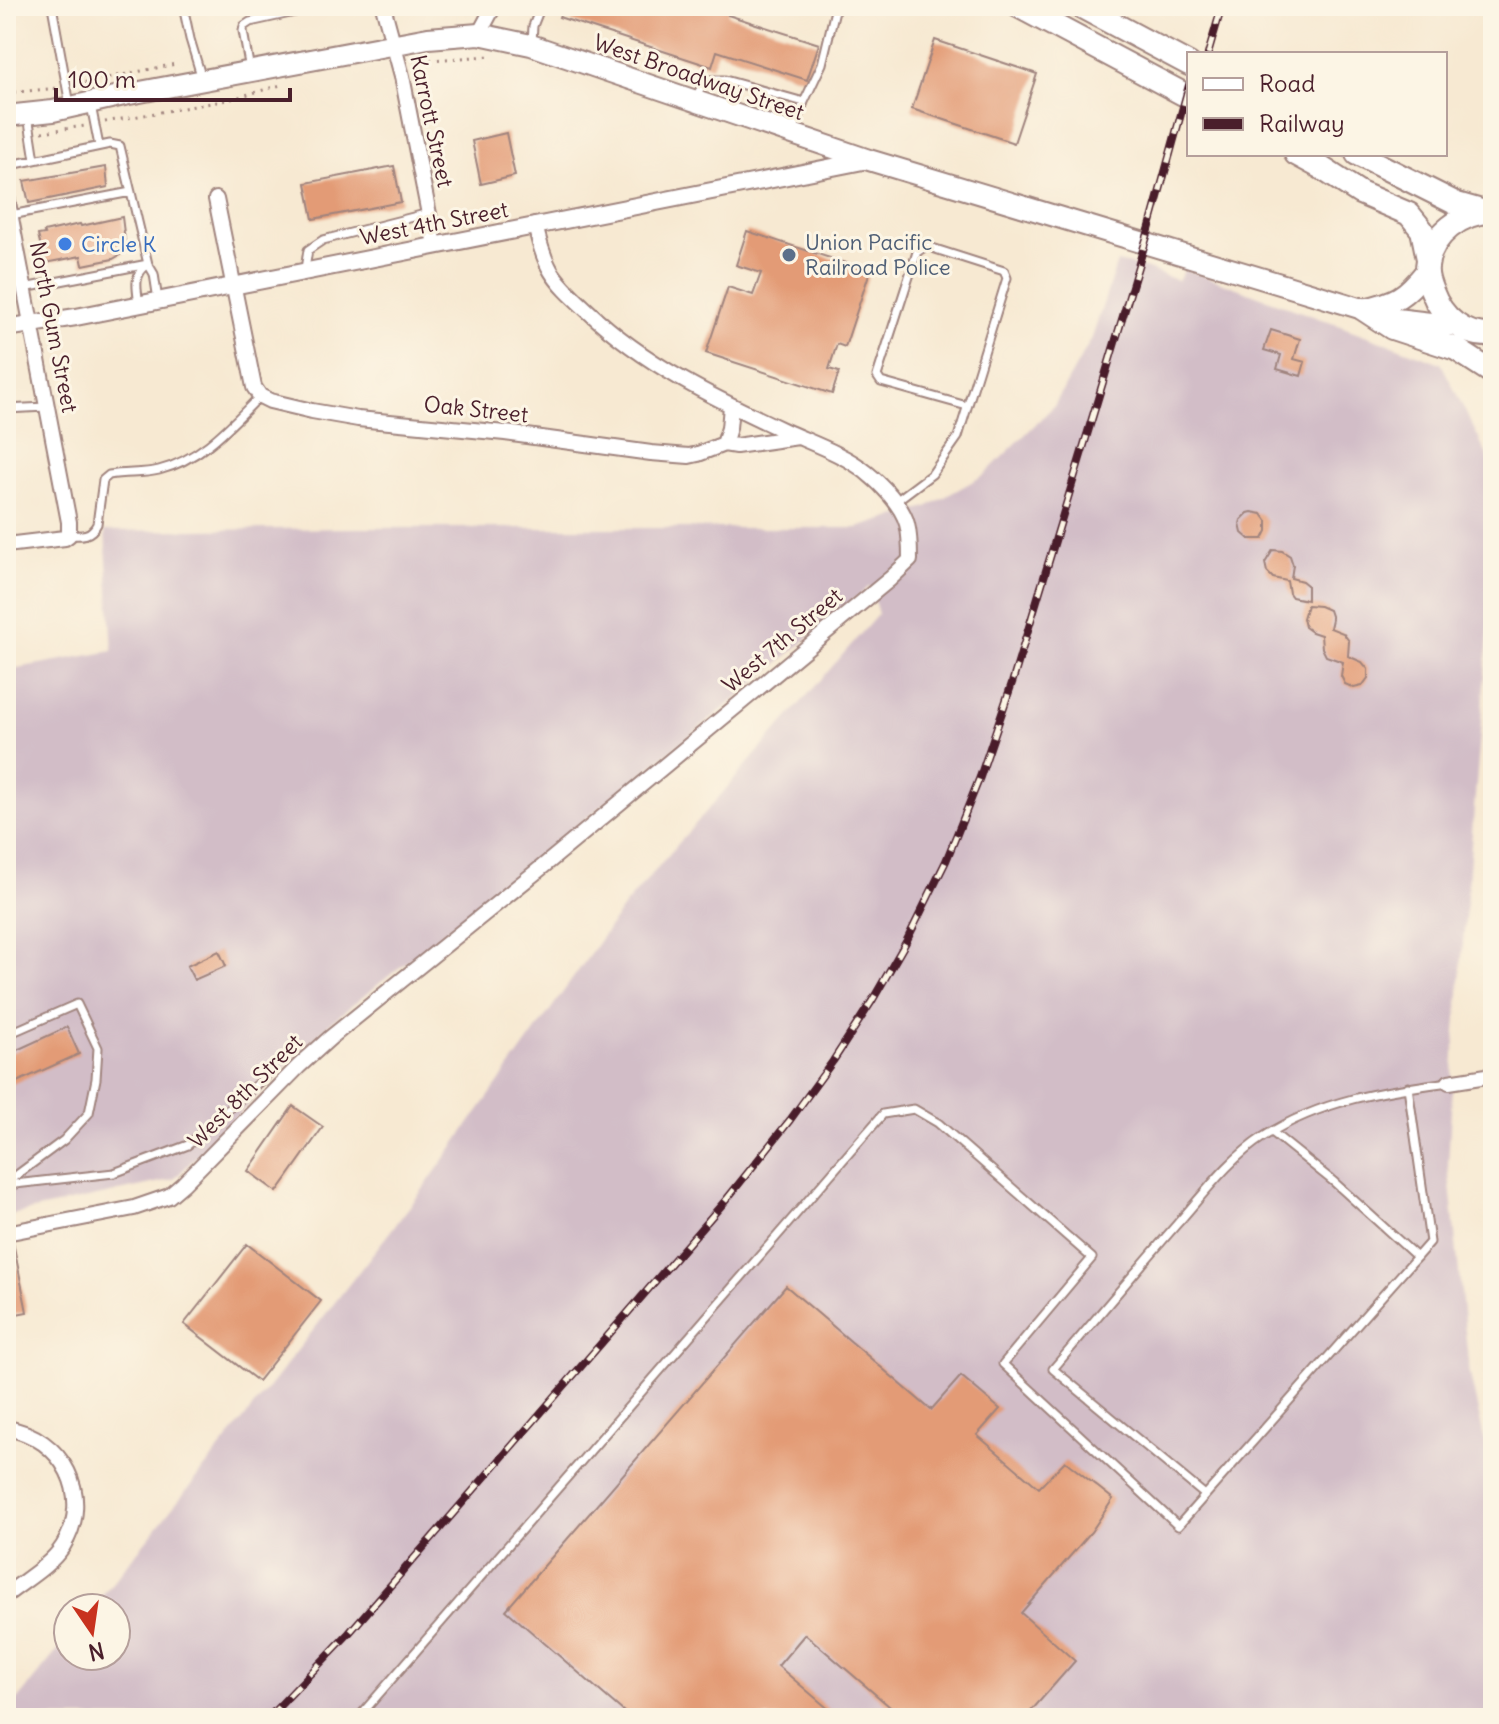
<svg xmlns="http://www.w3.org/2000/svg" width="1499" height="1724" font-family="Delius,sans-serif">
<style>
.industrial{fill:#d2bdc7}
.building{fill:#e39b76}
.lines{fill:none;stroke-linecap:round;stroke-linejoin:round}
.service-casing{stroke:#a0847e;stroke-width:11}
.minor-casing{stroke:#a0847e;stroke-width:18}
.tertiary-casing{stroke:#a0847e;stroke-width:20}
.secondary-casing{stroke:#a0847e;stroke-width:24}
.primary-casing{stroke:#a0847e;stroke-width:26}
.path{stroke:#a0847e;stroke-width:3;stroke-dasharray:2 6;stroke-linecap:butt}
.service{stroke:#fff;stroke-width:7}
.minor{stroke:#fff;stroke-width:14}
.tertiary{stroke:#fff;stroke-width:16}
.secondary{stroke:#fff;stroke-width:20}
.primary{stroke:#fff;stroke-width:22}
.rail-casing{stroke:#4a1f2b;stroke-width:8}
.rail{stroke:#fcf5e5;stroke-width:5;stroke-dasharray:15;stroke-linecap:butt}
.shop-dot{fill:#3f7fe0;stroke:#fcf5e5;stroke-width:3}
.service-dot{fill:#5c6f8a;stroke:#fcf5e5;stroke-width:3}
.labels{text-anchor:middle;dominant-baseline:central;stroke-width:6;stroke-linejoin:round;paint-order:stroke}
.street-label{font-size:22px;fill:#4a1f2b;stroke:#fcf5e5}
.service-label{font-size:22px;fill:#4e5e75;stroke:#fcf5e5;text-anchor:start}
.shop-label{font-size:22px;fill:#366cbe;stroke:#fcf5e5;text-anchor:start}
</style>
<rect width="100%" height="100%" fill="#fcf5e5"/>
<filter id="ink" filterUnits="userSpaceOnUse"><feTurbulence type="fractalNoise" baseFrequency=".0125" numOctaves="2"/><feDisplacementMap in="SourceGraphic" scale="16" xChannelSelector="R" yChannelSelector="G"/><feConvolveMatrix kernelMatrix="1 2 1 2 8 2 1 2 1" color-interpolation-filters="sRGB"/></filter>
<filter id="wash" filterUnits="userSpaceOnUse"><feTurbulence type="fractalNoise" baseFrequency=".006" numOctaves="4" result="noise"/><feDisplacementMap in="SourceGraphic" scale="32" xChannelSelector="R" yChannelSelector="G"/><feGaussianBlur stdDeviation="1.8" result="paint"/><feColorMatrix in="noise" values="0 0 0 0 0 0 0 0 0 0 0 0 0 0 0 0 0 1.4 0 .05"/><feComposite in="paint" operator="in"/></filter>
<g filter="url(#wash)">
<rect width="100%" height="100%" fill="#f7e9d2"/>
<path class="industrial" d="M1117,262L1148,269L1178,281L1185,269L1441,363L1493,467V575L1454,1054L1448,1165L1469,1370L1493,1479V1718H6V1711L13,1705L68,1638V1656H116V1608H92L229,1438L421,1192L625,905L878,614L870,586L738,697L330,1023L174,1179L6,1216V670L113,651L105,531L356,528H857L927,507L984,475L1054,406L1092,338Z"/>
<g id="blocks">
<path class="building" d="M563,6H731L728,15L819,44L807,80L717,51L712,67L559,17Z
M935,40L1037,74L1014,143L912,109Z
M506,133L515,176L481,184L472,141Z
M394,166L401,202L313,219L306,183Z
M106,167L108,187L29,203L24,181Z
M122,217L125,241L123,253L113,259L83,265L81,256L45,263L38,235L45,234L44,232L80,224L81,226Z
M747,231L870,271L845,347L837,344L829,369L839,372L832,394L706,353L728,287L753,295L761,273L736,265Z
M1271,330L1300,339L1294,359L1305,362L1301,376L1277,369L1281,355L1264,350Z
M1252,512L1262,514L1267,521V531L1263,539H1249L1242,533L1240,524L1241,520L1248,513Z
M1273,550L1282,551L1290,556L1293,565L1291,578L1302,581L1307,585V600L1292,597L1289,593L1287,581L1273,578L1267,572L1265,563Z
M1307,605L1320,606L1329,610L1332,619L1330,628L1343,633L1349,641L1348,656L1362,662L1368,669V678L1362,686L1354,688L1345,684L1341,676L1343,662L1326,656L1322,648L1321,635L1312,632L1305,627L1303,618Z
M219,951L226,966L194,980L187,966Z
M67,1027L79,1054L6,1087V1055Z
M293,1106L323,1127L277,1192L248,1171Z
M13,1242L27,1312L6,1316V1243Z
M247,1244L321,1301L258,1381L184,1324Z
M786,1286L931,1410L961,1376L1000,1409L977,1435L1039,1488L1065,1461L1113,1499L1091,1532L1021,1613L1075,1661L1025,1718H903L805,1634L778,1666L839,1718H631L506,1610Z"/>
</g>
</g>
<g filter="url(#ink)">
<use href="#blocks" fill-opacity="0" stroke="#a0847e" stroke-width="2"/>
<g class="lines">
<g class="service-casing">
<path id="service" d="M52,6L70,105
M183,6L190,39L202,79
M532,42L533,26L541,6
M250,70L243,31L244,26L250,22L322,6
M695,98L706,80H725L804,102
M91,105L99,146
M28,115L35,160
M793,131L804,102L822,64L836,6
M6,166L110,144L120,146L148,264L154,274L158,300
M11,215L131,192
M305,269L308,250L323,240L429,213
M24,288L148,264
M139,304C137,290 133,275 146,266
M6,409L46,407
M896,501L932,474L958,437L1007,278L1004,271L926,246L917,252L877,376L881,382L967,406
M70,535C82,536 91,536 97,524L103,480L109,475C126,472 143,474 159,470C202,459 230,426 260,396
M6,1035L77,1004L98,1048L96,1079L89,1113L64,1140L6,1183
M1272,1132L1334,1182L1417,1257
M6,1185L114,1173L188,1145L266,1076
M1205,1495L1053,1369C1094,1321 1135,1272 1177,1224C1203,1195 1229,1159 1263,1137C1321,1100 1382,1091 1449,1082
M358,1718L883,1114L914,1109L938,1123L1092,1258L1003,1364L1178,1526L1430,1242L1408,1087"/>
</g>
<g class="minor-casing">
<path id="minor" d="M383,6L402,76L435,245
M479,34L494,6
M6,192L69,522V535L65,538L6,545
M216,199L254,387L260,396L270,401L312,411L358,419L505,433L651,453L689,456L698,454L724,444L736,446L798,437
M724,444L729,428L731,406
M1449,1082L1493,1075
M6,1233L134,1208L169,1196L183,1184L299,1066L330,1038L541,868L890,579L910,560C910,548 910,535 907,524C902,505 881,484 866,472C846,455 809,442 785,431C714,398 645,365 588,311C575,299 560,286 551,271C543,257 539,241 535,225
M6,1428C63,1437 94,1496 63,1546C50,1566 25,1580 6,1595"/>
</g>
<g class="tertiary-casing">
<path id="tertiary" d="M6,328L76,317L868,160"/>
</g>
<g class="secondary-casing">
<path id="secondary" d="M6,116L53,111L124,95L428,38L479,34L531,45L869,160L1396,319L1456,326
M1364,309C1396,302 1405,297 1426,271"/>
</g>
<g class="primary-casing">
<path id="primary" d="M1018,6L1189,97
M1080,6L1189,64
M1296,154L1320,167L1360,193L1409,214L1422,230L1428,259
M1357,154L1457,204L1485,212
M1493,212C1463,211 1430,235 1427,267C1426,275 1429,284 1432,291C1442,318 1464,337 1493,335
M1363,309L1392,328L1456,349L1493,373"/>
</g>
<path class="path" d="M414,61L491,56
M77,84L176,64
M6,93L58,88
M105,122L228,100L281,85
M42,132L85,126
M6,136L22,135"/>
<use href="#service" class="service"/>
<use href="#minor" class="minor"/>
<use href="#tertiary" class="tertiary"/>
<use href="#secondary" class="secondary"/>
<use href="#primary" class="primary"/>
<g class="rail-casing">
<path id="rail" d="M1208,54L1222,6
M268,1718L349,1633L726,1200L790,1120L833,1061L872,1001L906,942L946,861L980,777L1012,683L1149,230L1189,85"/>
</g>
<use href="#rail" class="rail"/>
</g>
</g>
<circle class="shop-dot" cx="65" cy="244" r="8"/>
<circle class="service-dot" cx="789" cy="255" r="8"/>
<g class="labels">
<g class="street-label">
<text transform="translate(699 77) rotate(19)">West Broadway Street</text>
<text transform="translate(432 121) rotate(78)">Karrott Street</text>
<text transform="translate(434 223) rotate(-11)">West 4th Street</text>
<text transform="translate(54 327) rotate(79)">North Gum Street</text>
<text transform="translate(476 409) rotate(6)">Oak Street</text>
<text transform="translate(782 640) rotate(-40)">West 7th Street</text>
<text transform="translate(245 1091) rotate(-45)">West 8th Street</text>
</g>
<g class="service-label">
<text x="805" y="242">Union Pacific<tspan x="805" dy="25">Railroad Police</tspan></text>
</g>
<g class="shop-label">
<text x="81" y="244">Circle K</text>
</g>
</g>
<rect width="1499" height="1724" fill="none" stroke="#fcf5e5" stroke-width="32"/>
<rect x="1187" y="52" width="260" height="104" fill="#fcf5e5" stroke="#b59f9b" stroke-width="2"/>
<rect x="1203" y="78" width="40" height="12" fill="#ffffff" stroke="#b59f9b" stroke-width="2"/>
<text x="1259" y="92" font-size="24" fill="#4a1f2b">Road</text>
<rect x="1203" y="118" width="40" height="12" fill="#4a1f2b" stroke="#b59f9b" stroke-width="2"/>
<text x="1259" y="132" font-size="24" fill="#4a1f2b">Railway</text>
<g transform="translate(92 1632) rotate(167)"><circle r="38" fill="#fcf5e5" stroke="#b59f9b" stroke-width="2"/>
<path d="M0-6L14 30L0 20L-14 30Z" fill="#c8321e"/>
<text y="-12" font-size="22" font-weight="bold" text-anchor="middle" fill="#4a1f2b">N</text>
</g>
<path d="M56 88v12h234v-12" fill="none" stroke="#4a1f2b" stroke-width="4"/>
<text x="68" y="88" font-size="24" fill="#4a1f2b" stroke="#fcf5e5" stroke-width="6" paint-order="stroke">100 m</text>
</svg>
